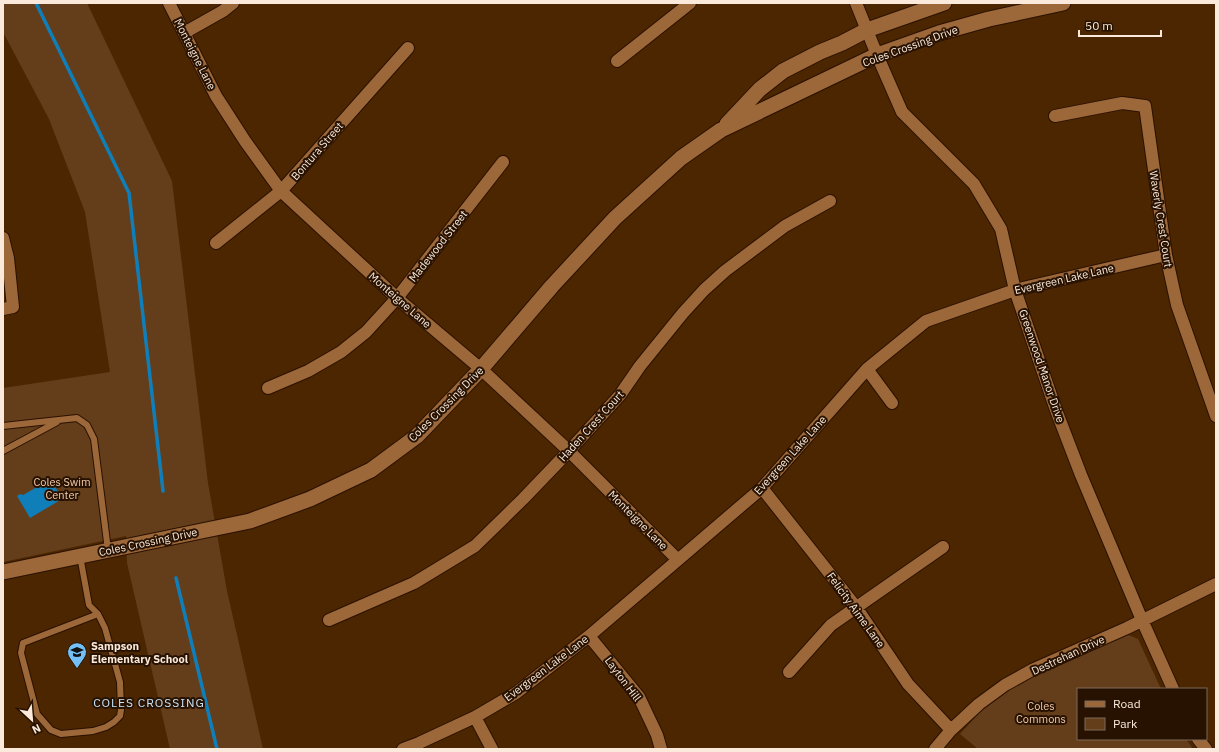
<svg xmlns="http://www.w3.org/2000/svg" width="1219" height="752" font-family="'IBM Plex Sans',sans-serif">
<style>
.green{fill:#643e1a}
.water{fill:#0f7eb9}
.lines{fill:none;stroke-linecap:round;stroke-linejoin:round}
.stream{stroke:#0f7eb9;stroke-width:3.5}
.service-casing{stroke:#2a1100;stroke-width:8}
.minor-casing{stroke:#2a1100;stroke-width:14}
.tertiary-casing{stroke:#2a1100;stroke-width:17}
.service{stroke:#9c6739;stroke-width:6}
.minor{stroke:#9c6739;stroke-width:12}
.tertiary{stroke:#9c6739;stroke-width:15}
.labels{text-anchor:middle;dominant-baseline:central;stroke-width:4;stroke-linejoin:round;paint-order:stroke}
.street-label{font-size:11px;fill:#fbe9db;stroke:#271201}
.park-label{font-size:11px;fill:#f6cdad;stroke:#271201}
.poi-label{font-size:11px;font-weight:bold;fill:#fbe9db;stroke:#271201;text-anchor:start}
.neighbourhood-label{font-size:12px;letter-spacing:1px;fill:#c9e4f9;stroke:#271201}
</style>
<rect width="100%" height="100%" fill="#4b2600"/>
<path class="green" d="M3,3H87L172,181L208,483L227,591L263,749H170L127,563L126,536L3,562V388L110,372L85,212L49,119L3,32Z
M1126,634L1138,639L1161,689H1078V739H1186L1193,749H978L960,734L982,710L1015,685Z"/>
<path class="water" d="M51,479L62,499L30,518L17,496L20,494L23,495Z"/>
<g class="lines">
<path class="stream" d="M36,3L129,193L163,491
M176,578L217,749"/>
<g class="service-casing">
<path id="service" d="M3,426L77,418L87,425L94,439L108,550
M3,451L57,422
M80,556L89,605L98,614L105,628L120,682L121,710L120,716L114,722L106,727L93,731L61,734L51,730L37,714L21,653L23,643L98,614"/>
</g>
<g class="minor-casing">
<path id="minor" d="M169,3L216,96L245,141L281,191L397,298L481,369L569,451L678,560
M856,3L877,55L902,112L974,184L1001,229L1015,290L1056,410L1081,475L1142,620L1173,689
M184,33L223,11L233,3
M617,61L690,3
M1055,116L1122,103L1145,106L1166,255L1177,305L1216,416
M3,238L8,258L13,307L3,309
M216,243L281,191L408,48
M867,369L892,403
M268,388L308,371L341,352L366,332L397,298L503,162
M762,488L856,607L908,684L951,730
M329,620L414,583L475,546L523,499L569,451L620,395L640,366L683,313L704,290L725,271L785,226L830,201
M589,636L639,697L657,735L661,749
M789,672L831,625L943,547
M475,717L492,749
M1198,739L1206,749
M403,749L419,743L475,717L516,693L589,636L762,488L867,369L926,321L1015,290L1166,255
M935,749L951,730L979,704L1005,685L1032,670L1127,628L1216,584"/>
</g>
<g class="tertiary-casing">
<path id="tertiary" d="M727,124L760,89L783,71L820,52L842,43L867,30L944,3
M3,572L250,521L310,499L371,470L417,436L481,369L552,286L615,218L681,158L721,130L877,55L939,33L989,19L1063,3"/>
</g>
<use href="#service" class="service"/>
<use href="#minor" class="minor"/>
<use href="#tertiary" class="tertiary"/>
</g>
<defs>
<g id="school-pin" transform="scale(1)"><path d="M0 17L-7.5 6A9.5 9.5 0 1 1 7.5 6Z" fill="#74c0f6" stroke="#271201"/><path d="M0-5L7-2L0 1L-7-2ZM-4 1L0 2.5L4 1V4Q0 6-4 4Z" fill="#111"/></g>
</defs>
<g fill-rule="evenodd">
<use href="#school-pin" x="77" y="652"/>
</g>
<g class="labels">
<g class="street-label">
<text transform="translate(910 46) rotate(-20)">Coles Crossing Drive</text>
<text transform="translate(195 54) rotate(63)">Monteigne Lane</text>
<text transform="translate(317 151) rotate(-49)">Bontura Street</text>
<text transform="translate(1161 219) rotate(81)">Waverly Crest Court</text>
<text transform="translate(438 246) rotate(-52)">Madewood Street</text>
<text transform="translate(1064 279) rotate(-13)">Evergreen Lake Lane</text>
<text transform="translate(400 300) rotate(41)">Monteigne Lane</text>
<text transform="translate(1042 366) rotate(71)">Greenwood Manor Drive</text>
<text transform="translate(446 404) rotate(-45)">Coles Crossing Drive</text>
<text transform="translate(591 426) rotate(-48)">Haden Crest Court</text>
<text transform="translate(790 455) rotate(-48)">Evergreen Lake Lane</text>
<text transform="translate(638 520) rotate(45)">Monteigne Lane</text>
<text transform="translate(148 542) rotate(-12)">Coles Crossing Drive</text>
<text transform="translate(856 610) rotate(54)">Felicity Aime Lane</text>
<text transform="translate(1068 655) rotate(-25)">Destrehan Drive</text>
<text transform="translate(546 668) rotate(-37)">Evergreen Lake Lane</text>
<text transform="translate(623 679) rotate(53)">Layton Hill</text>
</g>
<g class="park-label">
<text x="62" y="482">Coles Swim<tspan x="62" dy="13">Center</tspan></text>
<text x="1041" y="706">Coles<tspan x="1041" dy="13">Commons</tspan></text>
</g>
<g class="poi-label">
<text x="91" y="646">Sampson<tspan x="91" dy="13">Elementary School</tspan></text>
</g>
<g class="neighbourhood-label">
<text x="149" y="702">COLES CROSSING</text>
</g>
</g>
<rect width="1219" height="752" fill="none" stroke="#fbe9db" stroke-width="8"/>
<rect x="1077" y="688" width="130" height="52" fill="#271201" stroke="#7c6858"/>
<rect x="1085" y="701" width="20" height="6" fill="#9c6739" stroke="#7c6858"/>
<text x="1113" y="708" font-size="12" fill="#fbe9db">Road</text>
<rect x="1085" y="718" width="20" height="12" fill="#643e1a" stroke="#7c6858"/>
<text x="1113" y="728" font-size="12" fill="#fbe9db">Park</text>
<g transform="translate(32 720) rotate(154)" stroke="#271201" stroke-width="3" paint-order="stroke">
<path d="M0-3L7 15L0 10L-7 15Z" fill="#fbe9db"/>
<text y="-6" font-size="11" font-weight="bold" text-anchor="middle" fill="#fbe9db">N</text>
</g>
<path d="M1079 30v6h82v-6" fill="none" stroke="#fbe9db" stroke-width="2"/>
<text x="1085" y="30" font-size="12" fill="#fbe9db" stroke="#271201" stroke-width="3" paint-order="stroke">50 m</text>
</svg>
